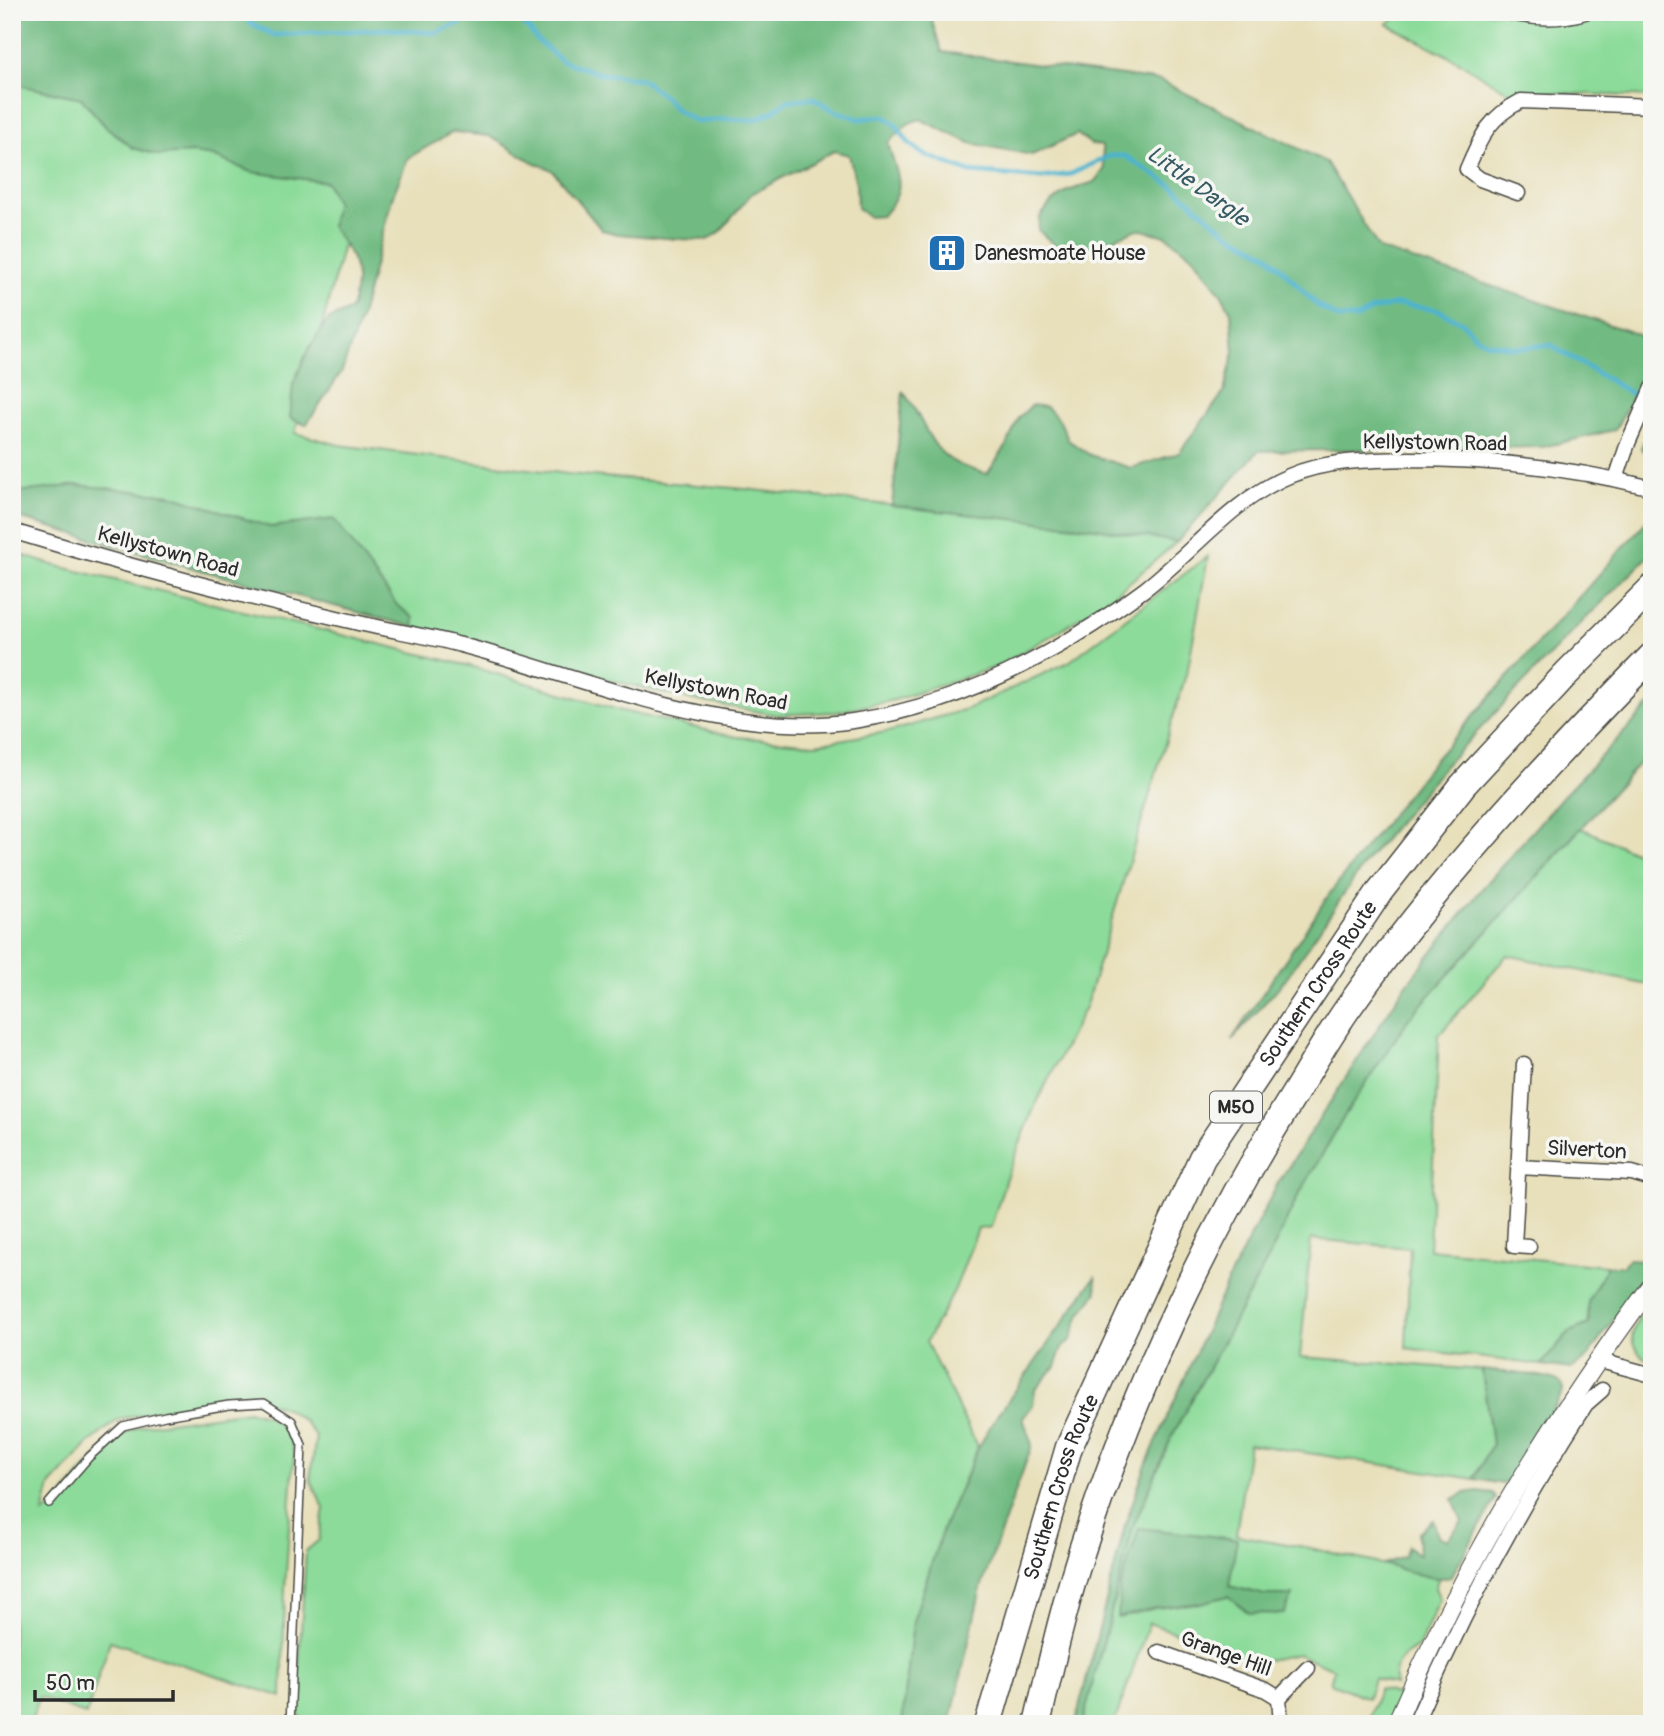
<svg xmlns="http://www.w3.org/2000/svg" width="1664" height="1736" font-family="Pangolin,sans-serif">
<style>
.green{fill:#8cdb9a;stroke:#5c8362;stroke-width:2}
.forest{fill:#71bb82;stroke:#4e7356;stroke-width:2}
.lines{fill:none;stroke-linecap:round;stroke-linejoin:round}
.stream{stroke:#4eb3cd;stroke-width:5}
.service-casing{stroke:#474641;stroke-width:10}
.minor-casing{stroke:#474641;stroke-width:17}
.tertiary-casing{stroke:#474641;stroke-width:20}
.motorway-casing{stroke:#474641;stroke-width:29}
.service{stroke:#fff;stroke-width:7}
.minor{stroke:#fff;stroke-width:14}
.tertiary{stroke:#fff;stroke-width:18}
.motorway{stroke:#fff;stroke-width:26}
.labels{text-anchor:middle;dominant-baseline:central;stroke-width:7;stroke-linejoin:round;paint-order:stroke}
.shield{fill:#f6f6f2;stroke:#686867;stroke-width:2}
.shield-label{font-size:19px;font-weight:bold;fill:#2b2b2b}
.poi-label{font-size:21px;fill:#2b2b2b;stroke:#f6f6f2;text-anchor:start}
.street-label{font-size:21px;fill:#2b2b2b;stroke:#f6f6f2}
.water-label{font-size:23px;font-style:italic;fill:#375b64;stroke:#f6f6f2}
</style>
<rect width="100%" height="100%" fill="#f6f6f2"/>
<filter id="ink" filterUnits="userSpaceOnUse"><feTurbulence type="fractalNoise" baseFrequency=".0143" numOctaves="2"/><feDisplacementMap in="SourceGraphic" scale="14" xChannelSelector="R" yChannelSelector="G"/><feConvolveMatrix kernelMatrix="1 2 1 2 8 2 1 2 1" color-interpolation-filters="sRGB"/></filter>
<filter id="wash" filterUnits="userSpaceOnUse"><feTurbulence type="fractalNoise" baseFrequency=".00686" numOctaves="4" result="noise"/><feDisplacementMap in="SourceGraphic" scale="28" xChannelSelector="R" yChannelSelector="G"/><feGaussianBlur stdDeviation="1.57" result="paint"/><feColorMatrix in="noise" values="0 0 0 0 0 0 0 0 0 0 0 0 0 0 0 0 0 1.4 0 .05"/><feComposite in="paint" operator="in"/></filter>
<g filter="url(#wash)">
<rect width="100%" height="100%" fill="#e8e0bb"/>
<path class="green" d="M12,12L380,99L295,433L339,445L568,474L745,489L1096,528L1177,542L1112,597L1051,636L996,667L895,700L836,712L776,715L693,700L614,681L489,643L413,627L193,568L12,516Z
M1404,12H1574L1575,18L1612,20L1618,12H1652V97L1540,92L1513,95L1458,61L1387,24Z
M12,552L53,565L470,666L622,711L737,737L815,744L892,731L967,709L1069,662L1208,556L1188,668L1086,1005L1035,1106L1006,1178L991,1227L978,1229L955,1289L926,1342L978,1448L943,1528L913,1622L902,1724H394C363,1715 333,1729 302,1719L296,1711L306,1551L319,1540L324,1508L310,1479L316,1437L304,1421L285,1408L246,1396L119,1419L89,1443L50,1486L43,1514C77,1487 97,1441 141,1426L248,1411C275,1415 290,1427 294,1454L285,1588L282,1697L110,1641L86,1715L39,1697L30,1724H12Z
M1581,828L1652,860V983L1643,984L1507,955L1439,1035L1429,1249L1607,1266L1588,1302L1589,1324L1569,1332L1541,1365L1406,1348L1410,1248L1311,1239L1300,1357L1482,1370L1492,1444L1474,1479L1249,1444L1236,1535L1310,1548L1439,1577L1435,1588L1440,1599L1419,1646C1401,1655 1393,1664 1395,1685L1374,1678L1368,1698L1330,1683L1334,1669L1298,1654L1257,1662L1149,1623L1114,1724H1082L1134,1524L1172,1436L1269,1257L1297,1198L1345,1115L1409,1018Z
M1652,1300V1362C1618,1344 1635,1323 1652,1300Z
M1379,1689L1399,1695L1386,1724H1367Z"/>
<path class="forest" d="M12,12H929L942,52L1161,81L1326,162L1379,249L1637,334L1643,340L1642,379L1615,430L1543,447L1258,451L1177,542L1096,528L892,506L903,392C922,414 928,449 956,463C965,468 977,470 987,474L1007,445L1019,417L1032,405L1047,407L1060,421L1068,440L1090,455L1131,468L1179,453L1224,392L1234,352L1231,312L1222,295L1194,257L1166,236L1138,229L1074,254L1053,244L1038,230L1040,217L1051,203L1068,191L1094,182L1104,170L1102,146L1091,144L1077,134L1032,155L970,143L920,119L909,123L888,143C896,176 910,188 882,216L869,217L857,208L856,184L849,155L834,151L751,194L720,232L707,240L678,239L618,234L602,230L552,170L533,162L489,136L453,132L408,158L392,198L361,316L342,371L306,425L290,418L293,384L308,350L328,320L351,309C363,268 354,259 331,226L336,202L326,182L251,172L213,156L193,153L158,155L133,148L105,126L81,98L12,84Z
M1652,422V457L1641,448Z
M77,485L171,495L270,527L334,519L397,605L414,618L413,627L193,568L12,516V491H29Z
M1652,515V553L1571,633L1441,770L1367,860L1285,980L1231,1041L1330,893L1435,759Z
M1652,703V749L1409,1018L1345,1115L1297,1198L1269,1257L1172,1436L1134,1524L1082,1724H1075L1126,1522L1145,1467L1229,1278L1278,1183L1403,989L1481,890L1562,797Z
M1647,1257L1652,1260V1266L1586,1359L1571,1369L1541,1365L1569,1332L1589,1324L1588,1302L1607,1266H1623L1628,1259L1645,1260Z
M1095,1277L1097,1292L1079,1317L1071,1340L1062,1347L1055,1367L1035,1390L1033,1405L1023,1418L1032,1445L981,1588L950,1724H902L913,1622L943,1528L978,1448L993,1422Z
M1482,1370C1498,1372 1547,1374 1559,1382C1564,1385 1563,1387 1563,1392L1516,1475L1503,1484L1474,1479L1492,1444Z
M1477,1491L1493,1493L1496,1498L1451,1577C1432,1582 1403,1569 1383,1564L1404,1557L1408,1546L1419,1555L1418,1533L1433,1520L1438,1536L1447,1540L1462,1522L1453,1499L1465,1493Z
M1139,1528L1237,1539L1229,1586L1265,1595H1293L1284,1614L1249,1613L1228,1596L1200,1603L1155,1608L1118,1618L1120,1588Z"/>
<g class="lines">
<path class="stream" d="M244,12L250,23L274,35L387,29L436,33L484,13H504L524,23L537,40L562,61L601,74L641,79L664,96L676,110L697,122L726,119L754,120L772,112L787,101L813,98L833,110L859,119L883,116L894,123L909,143L923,154L970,172L1042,178L1071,174L1109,156H1125L1175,188L1226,232L1267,254L1317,305L1338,318H1357L1374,309L1399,304L1438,310L1463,323L1477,338L1488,343L1518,348L1550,345L1652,406"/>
</g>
</g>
<g filter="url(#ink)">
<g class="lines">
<g class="service-casing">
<path id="service" d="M49,1503L89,1457L123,1426L165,1416L229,1405L264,1403L292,1421L302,1445L290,1724"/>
</g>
<g class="minor-casing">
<path id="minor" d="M1507,12C1534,19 1559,20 1585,12
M1518,193L1480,179L1467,169C1481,137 1488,118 1521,101L1652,106
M1616,479L1628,443L1652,388
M12,531C123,565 237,595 350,621C387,630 425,635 461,645C583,677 725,740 853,721C960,705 1059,653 1145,589C1193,552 1232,500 1289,476C1327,460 1369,460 1409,459C1491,459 1573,468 1652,488
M1524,1064L1514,1246L1529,1247
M1518,1167L1632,1173L1652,1179
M1597,1360L1652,1375
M1159,1652L1266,1690L1279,1698
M1281,1724L1279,1698L1308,1668
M1415,1724C1463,1612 1520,1506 1586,1404L1602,1390"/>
</g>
<g class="tertiary-casing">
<path id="tertiary" d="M1396,1724C1464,1564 1549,1424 1652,1285"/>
</g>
<g class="motorway-casing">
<g id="motorway">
<path id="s1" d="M988,1724L1069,1447L1202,1158L1380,891L1463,785L1566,674L1652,588"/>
<path d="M1037,1724C1052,1659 1067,1593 1089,1529C1140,1377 1210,1229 1295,1093C1312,1065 1329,1035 1348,1008C1438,881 1543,767 1652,656"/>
</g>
</g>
<use href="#service" class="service"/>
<use href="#minor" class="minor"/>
<use href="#tertiary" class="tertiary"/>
<use href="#motorway" class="motorway"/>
</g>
</g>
<defs>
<g id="building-square" transform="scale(2.0125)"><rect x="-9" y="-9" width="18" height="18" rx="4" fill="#1f6fb2" stroke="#f6f6f2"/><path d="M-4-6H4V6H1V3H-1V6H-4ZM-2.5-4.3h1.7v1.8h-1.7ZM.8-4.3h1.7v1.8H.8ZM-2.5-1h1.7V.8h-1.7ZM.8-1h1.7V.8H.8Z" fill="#fff"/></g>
</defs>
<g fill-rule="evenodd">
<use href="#building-square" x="947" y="253"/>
</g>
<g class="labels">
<rect class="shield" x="1210" y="1091.5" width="52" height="31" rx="5"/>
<g class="shield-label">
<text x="1236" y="1107">M50</text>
</g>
<g class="poi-label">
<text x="974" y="253">Danesmoate House</text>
</g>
<g class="street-label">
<text transform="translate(1435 443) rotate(1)">Kellystown Road</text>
<text transform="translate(168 552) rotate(15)">Kellystown Road</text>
<text transform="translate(716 690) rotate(11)">Kellystown Road</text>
<text stroke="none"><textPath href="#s1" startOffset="816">Southern Cross Route</textPath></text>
<text transform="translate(1587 1150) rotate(3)">Silverton</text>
<text stroke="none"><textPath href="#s1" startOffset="248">Southern Cross Route</textPath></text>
<text transform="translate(1226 1654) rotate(20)">Grange Hill</text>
</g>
<g class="water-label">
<text transform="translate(1198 186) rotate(36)">Little Dargle</text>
</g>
</g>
<rect width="1664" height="1736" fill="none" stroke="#f6f6f2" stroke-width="42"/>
<path d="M35 1690v10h138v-10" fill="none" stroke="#2b2b2b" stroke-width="3.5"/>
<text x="46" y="1690" font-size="21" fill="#2b2b2b" stroke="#f6f6f2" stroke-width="5" paint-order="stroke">50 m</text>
</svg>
